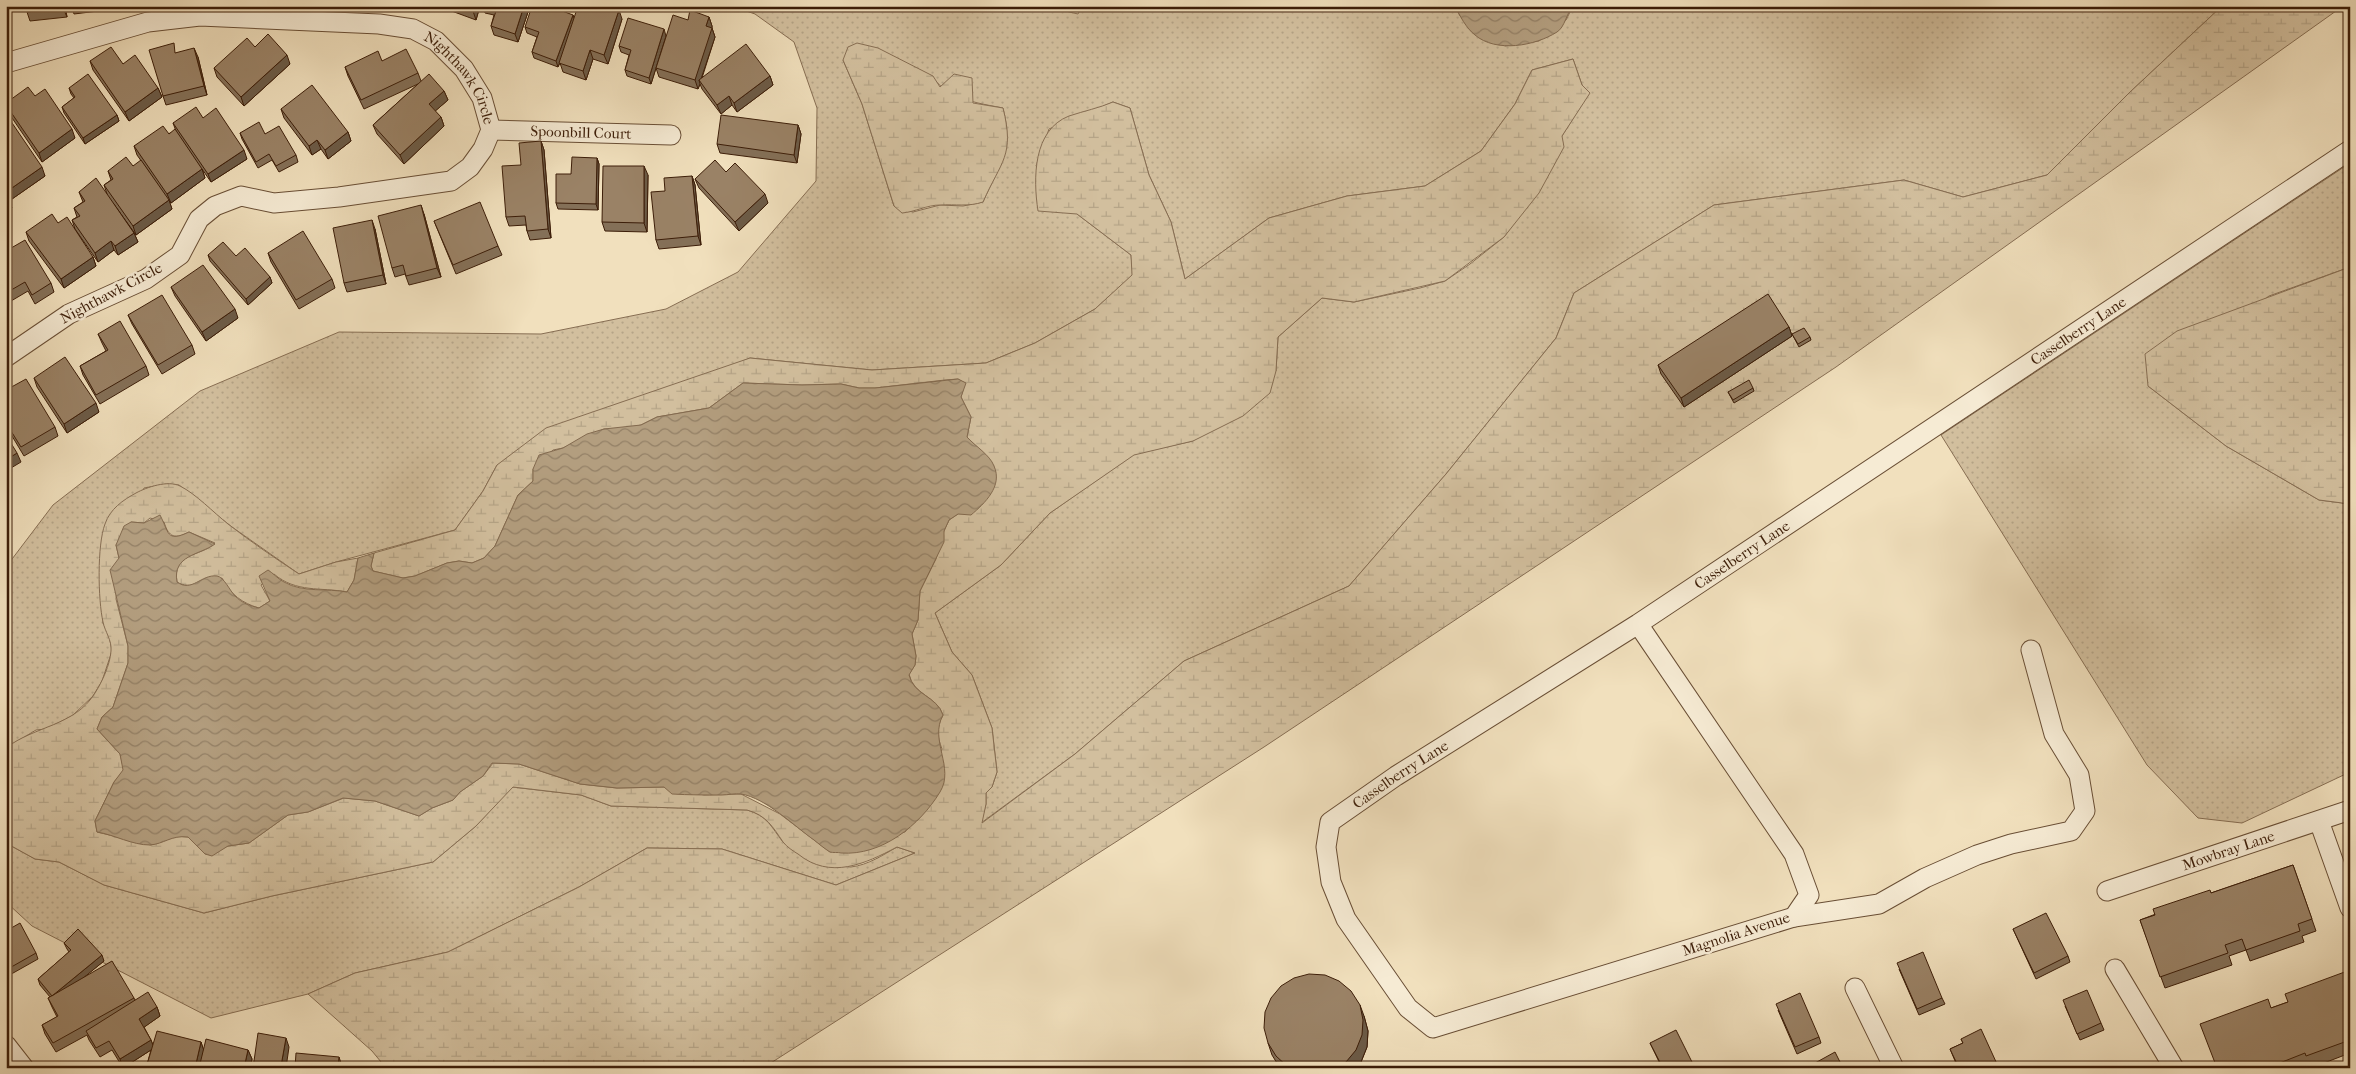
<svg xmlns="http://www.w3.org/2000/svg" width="2356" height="1074" font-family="'IM FELL French Canon',serif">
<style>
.grass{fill:url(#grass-dots);stroke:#876e53;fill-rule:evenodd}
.wetland{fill:url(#wetland-marsh);stroke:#876e53}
.water{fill:url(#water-waves);stroke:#836a4f}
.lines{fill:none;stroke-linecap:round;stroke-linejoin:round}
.street-casing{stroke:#694e35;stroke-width:21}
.street{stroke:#f6ebd4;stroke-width:19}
.wall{fill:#847058;stroke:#3c1d08}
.shaded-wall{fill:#6c5b47;stroke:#3c1d08}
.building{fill:#9a8266;stroke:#3c1d08}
.labels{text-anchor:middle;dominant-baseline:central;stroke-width:5;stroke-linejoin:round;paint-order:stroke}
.street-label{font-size:15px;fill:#3c1d08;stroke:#f6ebd4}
</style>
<defs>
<pattern id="grass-dots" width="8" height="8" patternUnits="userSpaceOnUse" patternTransform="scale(1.25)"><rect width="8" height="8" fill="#d2bf9e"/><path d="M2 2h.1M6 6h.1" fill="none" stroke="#b5a487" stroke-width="1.8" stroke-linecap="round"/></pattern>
<pattern id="wetland-marsh" width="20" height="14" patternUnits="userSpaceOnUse" patternTransform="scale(1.25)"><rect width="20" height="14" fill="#d2bf9e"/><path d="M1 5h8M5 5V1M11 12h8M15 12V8" fill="none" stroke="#b5a487"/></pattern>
<pattern id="water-waves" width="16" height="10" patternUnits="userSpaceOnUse" patternTransform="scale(1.25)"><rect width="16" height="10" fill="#b39e7f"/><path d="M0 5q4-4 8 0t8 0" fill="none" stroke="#938066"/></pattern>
</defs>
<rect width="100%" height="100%" fill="#f1e0bd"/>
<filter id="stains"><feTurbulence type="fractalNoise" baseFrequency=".004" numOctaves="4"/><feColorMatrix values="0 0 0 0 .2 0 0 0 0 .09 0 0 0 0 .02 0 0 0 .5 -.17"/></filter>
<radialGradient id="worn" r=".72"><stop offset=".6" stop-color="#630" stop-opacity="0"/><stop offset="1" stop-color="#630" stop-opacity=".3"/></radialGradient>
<path class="grass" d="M732,6H1058L1057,9L1078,14L1082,6H1455L1460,16L1505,46L1539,41L1566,20L1573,6H2222L2129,93L2047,175L1963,197L1904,180L1714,205L1574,293L1556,338L1446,474L1349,586L1184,661L1075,754L981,823L986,804V792L992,787L997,772L992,728L972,675L952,652L935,613L1001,565L1050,513L1134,454L1193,441L1276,371L1278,337L1322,298L1354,302L1420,288L1445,281L1470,264L1504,237L1519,216L1562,136L1589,93L1582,85L1573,59L1532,70L1515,104L1481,151L1425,186L1347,196L1269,218L1185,279L1171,222L1149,175L1130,108L1113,102L1049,129L1036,166L1077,214L1131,255L1133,275L1095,309L1035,343L986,363L872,370L750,358L497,465L483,491L455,530L336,562L299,574L232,527L179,485L167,484L144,488L101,596L103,623L109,635L112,651L102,681L93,696L72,716L46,729L36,730L6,748V567L53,505L200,391L339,332L541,334L666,309L738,272L816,181L817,108L794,42L755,14ZM843,60L932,76C947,99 977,103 1003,108C1014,151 999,165 983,202L963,206L940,205L913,212L894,206L862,104Z
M2350,163V267L2269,296L2148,386L2226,446L2319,500L2350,504V772L2242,823L2198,818L2147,765L1941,435Z
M512,787L581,795L611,806L747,810C768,816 771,827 783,842C788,847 845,868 851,867C868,865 883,855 897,847L915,853L836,885L722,849L647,848L579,887L448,952L355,973L308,994L211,1018L32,926L6,902V843L35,859L59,862L104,885L204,913L272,896L433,862L476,826Z"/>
<path class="wetland" d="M2222,6H2343L1836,367L1264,747L763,1068H386L372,1051L308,994L355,973L448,952L579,887L647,848L722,849L836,885L915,853L897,847C865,864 830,880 798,854C793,851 787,847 783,842C773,827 766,815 747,810L611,806L581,795L513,787L476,826L433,862L272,896L204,913L104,885L59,862L35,859L6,843V748C34,726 75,726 95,693C102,682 110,665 111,651C112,640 105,632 103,622C98,600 97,545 105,524C110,509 123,500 136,493C147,487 168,480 180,486C196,494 213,512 228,524C251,542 275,558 299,574L336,562L358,558L354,580L347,592C321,587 296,593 274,574L261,585L270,601L259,608C242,603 231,595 222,578C208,581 189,590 177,582C172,552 201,557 215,543L189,532C175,539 169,538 164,522L150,518L144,523L131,522L116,545L119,558L116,599L128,646V663L113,707L102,717L97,729L120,754L124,770L114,782L95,821L97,832L151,845L175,836L188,837L205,854L228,846L249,843L288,815L308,812L344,798L375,801L419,816L432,808L453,800L460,792L483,776L493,763L519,764L580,784L617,788L664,787L704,795L741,794L780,814L830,852L905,832L914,821L942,749C937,736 936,728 943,715C937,696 913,695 909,674L915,665L916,656L912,634L918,620L920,591L936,559L944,531L949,520L958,514L984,454L967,437L971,417L961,397L965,383L958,379L945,380L875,388H859L841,384L802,385L743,383L709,408L657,417L641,425L622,429H604L563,448L553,450L533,469V481L518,495L495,546L484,558L472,563L459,561L447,563L415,576L403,578L373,571L371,566L374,553L455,530L483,491L497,465L546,428L750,358L872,370L986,363L1035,343L1095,309L1132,275L1131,255L1077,214L1038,211C1033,178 1033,130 1069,116C1084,111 1099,108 1113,102L1130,108L1149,175L1171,222L1185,279L1269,218L1347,196L1425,186L1481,151L1515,104L1532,70L1573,59L1582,85L1590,93L1562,136L1564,147L1539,193L1504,237L1445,281L1354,302L1322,298L1278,337L1276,371L1270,393L1243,416L1193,441L1134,455L1050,513L1001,565L935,613L952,652L972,675L992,728L997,772L992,787L986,793V804L982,823L1075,754L1184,661L1349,586L1446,474L1556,338L1574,293L1714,205L1904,180L1963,197L2047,175L2129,93Z
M857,43L878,48L933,76L940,87L954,74L972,78L973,103L1003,108C1015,156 1001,161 983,202C968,207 956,204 940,205C927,205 915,212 902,213L894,206L862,104L843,60L848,47Z
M2350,267V504L2319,500L2226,446L2148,386L2145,354L2177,331Z"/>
<path class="water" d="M1455,6H1573C1566,14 1565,27 1557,32C1535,46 1496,53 1475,35C1466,28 1460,16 1455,6Z
M958,379L966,383L961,397L971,417L967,437C975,446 990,455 994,466C1003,486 985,503 971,515L958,514L949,520L944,531V542L920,591L918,620L912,634L916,656L915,665L909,675C913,695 937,696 943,715C929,740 955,768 940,792C920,825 882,856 841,853C838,852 833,853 830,852C825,849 819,844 814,840C794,826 766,798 741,794C735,793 728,795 722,795C705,795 689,795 672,794L664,787L617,788L580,784L519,764L492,763L483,776L460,792L453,800L432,808L419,816L375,801L343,798L308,812L288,815L249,843L228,846L212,856L205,854L188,837C171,835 164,844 150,845C132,845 115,835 97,832L95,821L114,782L123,770L120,754L97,729L102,717L113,707L128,663V646L110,570L119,558L116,545L124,526L131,522L144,523L160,515C169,532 166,543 189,532L215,544C200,555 172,555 177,582C192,593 201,574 217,576C224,577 230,591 235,596C242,603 250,606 259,608L270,601L259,576L268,570C273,573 278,579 284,582C303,593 327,588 347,592L354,580L358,558L374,553L371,566L373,571L403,578L415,576L447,563L459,561L472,563L484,558L495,546L518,495L533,481V469L539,455L563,448L587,434L604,429L641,425L657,417L709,408L743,383L802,385L841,384L859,388H875Z"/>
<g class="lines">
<g class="street-casing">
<g id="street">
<path id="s1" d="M6,63L148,22L200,16L379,24L413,29L436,41L464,69L482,98L491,130L483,149L470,167L451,181L339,197L274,203L241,196L215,206L199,219L180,255L146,279L69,314L6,357"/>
<path id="s2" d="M491,130L671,135"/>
<path id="s3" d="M1638,624L1794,854L1809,895L1794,917L1433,1028L1408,1008L1346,919L1331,882L1326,847L1330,822L1396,776L1638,624L2350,150"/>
<path d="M2319,821L2350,908"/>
<path id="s4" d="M2107,891L2350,810"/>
<path d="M1794,917L1879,904L1925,878L1977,855L2011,844L2071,831L2085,811L2079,775L2054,734L2031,650"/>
<path d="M2115,969L2174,1068"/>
<path d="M1855,988L1894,1068"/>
<path d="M6,1045L24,1068"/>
</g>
</g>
<use href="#street" class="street"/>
</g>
<path class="wall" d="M6,6H21V10L6,12Z
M65,6L67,17L30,21L27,12Z
M71,6H97L98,11L74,14Z
M438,6H480L476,20Z
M483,6H530L518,42L494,35L491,26L494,15L485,13Z
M573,15L574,18L622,19L608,64L593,59L586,80L563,72L560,63L558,67L534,58L532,52L537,37L527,33L525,27Z
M709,17L712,26V28L715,37L702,78L770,76L773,85L737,112L732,105L721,114L702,89L700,84L698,89L659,77L656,68L651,84L627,76L625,70L629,55L621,52L619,46L666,36L688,20Z
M255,47L290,64L244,106L217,77L214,68Z
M177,53L198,57L207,95L166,105L163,96Z
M90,61L123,64L158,88L162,97L129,121L93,70Z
M382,61L418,73L421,81L444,91L448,100L435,111L441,117L444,126L404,164L377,134L373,125L418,84L364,109L348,76L345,67Z
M69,88L117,115L119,121L85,144L64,113L62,107L74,98L71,94Z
M35,96L75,138L42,162L8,112L6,107V103Z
M281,109L348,132L351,141L328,159L321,149L312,155L284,118Z
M203,118L247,159L211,182L202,169L205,178L171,203L169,201L172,209L136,235L113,203L134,233L138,242L118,255L114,250L98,262L75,229L72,220L77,217L74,208L83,202L79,192L107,194L104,185L111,180L108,171L133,166L149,172L137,155L134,146L176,131L173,123Z
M6,119L45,176L12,199L6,189Z
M798,125L801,134L797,163L720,153L717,144Z
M240,133L265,134L296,155L298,162L279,172L272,160L258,168L242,139Z
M541,141L544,150L551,238L530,240L527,231L526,225L509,226L506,217L521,165Z
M597,158L599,164L598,210L558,209L556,203L571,174Z
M648,175L647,232L605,231L602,222Z
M692,176L695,185L701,245L659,249L656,240L665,191Z
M695,179L768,203L739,231L699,188Z
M424,214L441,277L409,285L405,274L395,277L392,268Z
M434,221L498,246L502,255L456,274Z
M58,223L93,257L96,266L64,288L29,241L26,232Z
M375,229L386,284L347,292L344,283Z
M6,251L51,283L54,292L35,304L28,291L6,304Z
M268,253L332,279L335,288L299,309L271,262Z
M208,255L236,256L270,277L272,283L248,305L210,261Z
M171,287L238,318L206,341L175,296Z
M128,315L192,345L195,354L162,374L132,324Z
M1789,327L1792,336L1684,407L1661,374L1658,365Z
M98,334L146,366L149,375L100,404L83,375L80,366L106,351L102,343Z
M1792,334L1810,337L1811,340L1799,347Z
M34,378L99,412L67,433L37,387Z
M1753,388L1754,391L1734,403L1728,392Z
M6,390L55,427L58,436L24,456L6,426Z
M2293,865L2316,931L2302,936L2304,942L2250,961L2246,950L2229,956L2232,965L2165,988L2140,920L2211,893Z
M2013,929L2068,956L2070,962L2036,979Z
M6,931L36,953L38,959L6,977Z
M64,943L104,961L85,976L134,998L135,1000L157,1007L160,1016L144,1027L151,1040L153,1045L201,1042L203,1049L248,1050L252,1059L250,1068H146L151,1050L123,1068L112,1050L100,1057L89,1040L87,1035L56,1052L45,1034L42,1025L57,1017L52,1007L48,998L50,997L40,985L38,979L69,952L67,949Z
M1899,969L1942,998L1945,1004L1919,1015Z
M2350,970V1053L2311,1068L2309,1065L2301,1068H2217L2271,1008L2288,1002Z
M2065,1006L2101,1023L2104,1030L2080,1040Z
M1778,1010L1819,1037L1821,1043L1797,1054Z
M1364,1016L1368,1031L1367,1047L1361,1062L1355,1068H1280L1272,1055L1268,1043Z
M1961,1039L1997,1064L1999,1068H1958L1950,1049L1963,1043Z
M1650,1043L1695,1068H1662Z"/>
<path class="shaded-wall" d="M63,6H65L67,17L63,8Z
M474,6H480L476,20L473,11Z
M524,6H530L518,42L515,34Z
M619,10L622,19L608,64L604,55Z
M573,15L575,21L558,67L556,61Z
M709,17L712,26V28L715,37L700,82L699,80L700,84L698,89L695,80L706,26Z
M664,29L666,36L651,84L649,78Z
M194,48L198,57L207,95L204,86Z
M590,50L593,59L586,80L583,71Z
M287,55L290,64L244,106L241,97Z
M770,76L773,85L737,112L734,103Z
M158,88L162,97L129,121L125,112Z
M444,91L448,100L433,113L429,104Z
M729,96L732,105L721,114L717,105Z
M117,115L119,121L85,144L83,138Z
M441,117L444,126L404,164L400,155Z
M798,125L801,134L797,163L794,155Z
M72,129L75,138L42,162L39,153Z
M348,132L351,141L328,159L325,150Z
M317,140L321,149L312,155L309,146Z
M541,141L544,150L551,238L548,229Z
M244,150L247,159L211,182L208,174Z
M597,158L599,164L598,210L596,204Z
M644,166L648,175L647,232L644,223Z
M42,167L45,176L12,199L9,190Z
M202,169L205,178L171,203L167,194Z
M692,176L695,185L701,245L698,236Z
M765,194L768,203L739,231L735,222Z
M9,199L12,208L6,212V201Z
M169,200L172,209L136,235L133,226Z
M421,205L424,214L441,277L437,268Z
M372,220L375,229L386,284L383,275Z
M134,233L138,242L118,255L115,246Z
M111,241L114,250L98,262L95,253Z
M93,257L96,266L64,288L61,279Z
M270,277L272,283L248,305L246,299Z
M235,309L238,318L206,341L202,332Z
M1789,327L1792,336L1684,407L1681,398Z
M96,403L99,412L67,433L64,424Z
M17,453L21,462L6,471V460Z
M102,955L104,961L54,1002L52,996Z
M1360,1005L1364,1016L1368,1031L1367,1047L1361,1062L1355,1068H1337Z
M157,1007L160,1016L143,1028L139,1019Z
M286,1038L289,1047L286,1068L281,1066Z
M151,1040L154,1048L123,1068L120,1059Z
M201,1042L204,1051L200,1068H195Z
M248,1050L252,1059L250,1068H244Z
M339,1057L342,1066V1068H338Z"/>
<path class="building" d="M26,6H63V8L27,12Z
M460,6H474L473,11Z
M490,6H524L515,34L491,26L497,8Z
M532,6H549L573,15L556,61L532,52L539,32L525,27Z
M578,6H608L619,10L604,55L590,50L583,71L559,63Z
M690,10L709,17L706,26L712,28L695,80L656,68L673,15L688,20Z
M628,18L664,29L649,78L625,70L631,50L619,46Z
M268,34L287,55L241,97L214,68L247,38L255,47Z
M174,43L175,53L194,48L204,86L163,96L149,50Z
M746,44L770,76L734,103L729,96L717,105L699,80Z
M111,47L123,64L135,55L158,88L125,112L90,61Z
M406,49L418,73L361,100L345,67L378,51L382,61Z
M88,74L117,115L83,138L62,107L75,97L69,88Z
M429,74L444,91L429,104L441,117L400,155L373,125Z
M312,85L348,132L325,150L317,140L309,146L281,109Z
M28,87L35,96L45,89L72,129L39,153L6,105V103Z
M196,107L203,118L216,108L244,150L208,174L173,123Z
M721,115L798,125L794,155L717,144Z
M8,117L42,167L9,190L6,185V119Z
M259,122L265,134L279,126L296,155L276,166L269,154L256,162L240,133Z
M163,126L169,134L175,129L202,169L167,194L134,146Z
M541,141L548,229L527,231L525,216L506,217L502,166L521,165L519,143Z
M126,157L133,166L141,160L169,200L133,226L104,185L113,179L108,171Z
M572,157L597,158L596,204L556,203V174H571Z
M715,160L726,172L735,163L765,194L735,222L695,179Z
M603,166H644V223L602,222Z
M692,176L698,236L656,240L651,192L665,191L664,178Z
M96,178L134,233L115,246L111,241L95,253L72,220L80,216L74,208L85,201L79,192Z
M480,202L498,246L453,265L434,221Z
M421,205L437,268L406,276L403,265L392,268L378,216Z
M52,214L58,223L67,217L93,257L61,279L26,232Z
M372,220L383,275L344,283L333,228Z
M303,231L332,279L296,300L268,253Z
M25,240L51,283L32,295L25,282L6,293V251Z
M223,242L236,256L245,248L270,277L246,299L208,255Z
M203,265L235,309L202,332L171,287Z
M1768,294L1789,327L1681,398L1658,365Z
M162,295L192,345L158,365L128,315Z
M120,321L146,366L96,395L80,366L108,350L98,334Z
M1804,328L1810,337L1798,344L1792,334Z
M65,357L96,403L64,424L34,378Z
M26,379L55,427L21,447L6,423V390Z
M1749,380L1753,388L1733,400L1728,392Z
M6,435L17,453L6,460Z
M2293,865L2312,919L2298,924L2300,931L2246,950L2242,939L2225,945L2228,953L2160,977L2140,920L2155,915L2153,909L2210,890L2211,893Z
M2046,913L2068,956L2034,973L2013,929Z
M20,923L36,953L6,970V931Z
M78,929L102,955L52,996L38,979L71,950L64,943Z
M1923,952L1942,998L1917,1009L1897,963Z
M112,961L134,998L53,1043L42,1025L58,1016L48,998Z
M2350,970V1040L2306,1056L2305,1053L2267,1068H2217L2200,1024L2268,999L2271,1008L2288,1002L2285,994Z
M1309,974L1325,975L1339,981L1351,991L1360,1005L1363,1020L1362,1035L1356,1050L1346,1062L1337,1068H1291L1288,1067L1276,1056L1268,1043L1264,1028L1265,1012L1271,998L1281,986L1294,978Z
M2087,990L2101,1023L2077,1034L2063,1000Z
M148,992L157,1007L139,1019L151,1040L120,1059L109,1041L96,1048L86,1031Z
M1800,993L1819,1037L1795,1047L1776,1004Z
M1981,1029L1997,1064L1989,1068H1959L1950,1049L1963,1043L1961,1039Z
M1676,1030L1695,1068H1663L1650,1043Z
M157,1031L201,1042L195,1068H146Z
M258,1033L286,1038L281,1066L290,1068H253Z
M206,1039L248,1050L244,1068H199Z
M1835,1052L1843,1068H1806Z
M296,1053L339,1057L338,1068H295Z
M2113,1064L2114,1068H2105Z"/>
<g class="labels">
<g class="street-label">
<text stroke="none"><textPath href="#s1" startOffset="484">Nighthawk Circle</textPath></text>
<text stroke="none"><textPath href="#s2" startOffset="90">Spoonbill Court</textPath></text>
<text transform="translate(111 293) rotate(-28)">Nighthawk Circle</text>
<text stroke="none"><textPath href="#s3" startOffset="1862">Casselberry Lane</textPath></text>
<text stroke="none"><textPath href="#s3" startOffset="1458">Casselberry Lane</textPath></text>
<text stroke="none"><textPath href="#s3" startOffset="1052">Casselberry Lane</textPath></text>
<text stroke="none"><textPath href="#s4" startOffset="128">Mowbray Lane</textPath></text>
<text transform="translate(1736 934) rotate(-18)">Magnolia Avenue</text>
</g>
</g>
<rect width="2356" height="1074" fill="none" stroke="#f1e0bd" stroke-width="25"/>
<rect x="8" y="8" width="2341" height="1059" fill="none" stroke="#3c1d08" stroke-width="2.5"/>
<rect x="12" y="12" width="2331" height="1049" fill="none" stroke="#3c1d08"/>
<rect width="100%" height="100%" filter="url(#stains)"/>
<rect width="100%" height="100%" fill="url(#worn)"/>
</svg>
